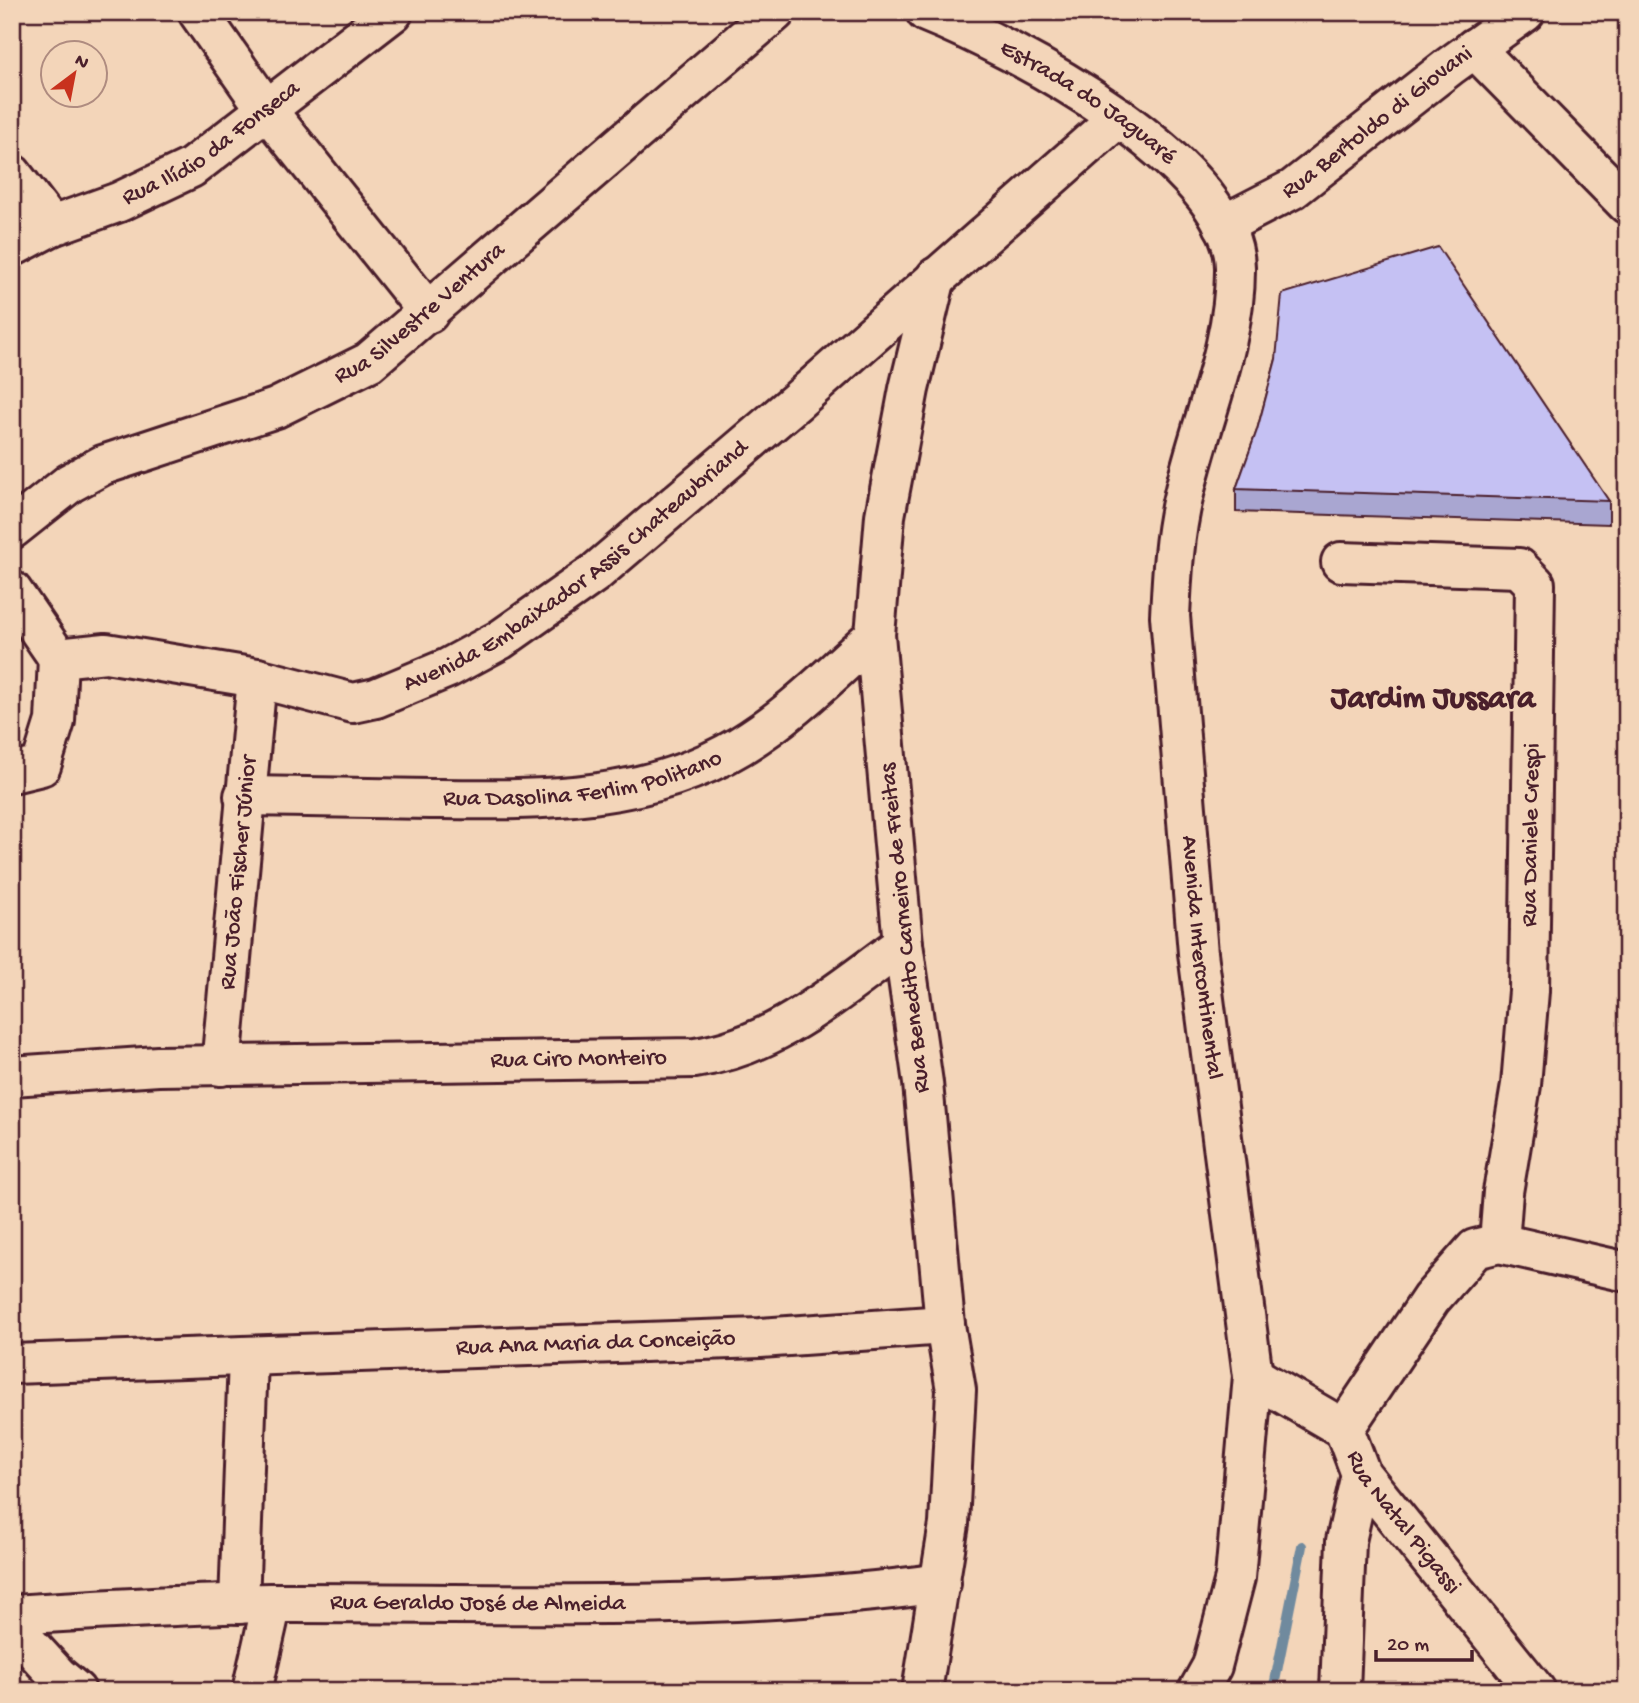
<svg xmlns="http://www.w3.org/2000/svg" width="1639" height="1703" font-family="'Gochi Hand',sans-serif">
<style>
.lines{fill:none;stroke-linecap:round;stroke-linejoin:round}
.stream{stroke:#708a9e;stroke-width:10}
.minor-casing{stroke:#4a1f2b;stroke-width:44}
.minor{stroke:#f3d5b9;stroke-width:38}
.wall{fill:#a9a6d1;stroke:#4a1f2b;stroke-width:2}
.building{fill:#c5c1f3;stroke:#4a1f2b;stroke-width:2}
.labels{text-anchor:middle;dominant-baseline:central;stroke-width:5;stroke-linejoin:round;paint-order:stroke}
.street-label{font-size:24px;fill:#4a1f2b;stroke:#f3d5b9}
.district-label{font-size:32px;font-weight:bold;fill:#4a1f2b;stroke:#f3d5b9}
</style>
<rect width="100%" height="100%" fill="#f3d5b9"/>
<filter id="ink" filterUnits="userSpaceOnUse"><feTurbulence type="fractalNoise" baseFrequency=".0143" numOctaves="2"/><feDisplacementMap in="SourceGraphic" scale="14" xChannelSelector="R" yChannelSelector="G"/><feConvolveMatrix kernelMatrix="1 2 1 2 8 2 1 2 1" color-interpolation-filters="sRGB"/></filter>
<g filter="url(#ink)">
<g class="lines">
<path class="stream" d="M1273,1691L1302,1546"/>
<g class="minor-casing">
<g id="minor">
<path d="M198,12L266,109L429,313"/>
<path id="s1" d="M926,12C1011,46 1233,161 1235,267C1236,345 1201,419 1184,494C1174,534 1172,575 1170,616L1198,953L1253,1376L1235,1578L1212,1666L1198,1691"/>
<path d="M1474,48L1627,204"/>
<path d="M12,174L52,226"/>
<path id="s2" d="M1223,225L1293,189L1450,66L1525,12"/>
<path id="s3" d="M12,247L52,226L119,202L191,168L393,12"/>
<path id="s4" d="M12,529L70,483L103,465L276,408L369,362L775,12"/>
<path d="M1341,562L1519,568L1535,584L1529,991L1521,1085L1503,1192L1499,1243"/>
<path d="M12,591L58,658"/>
<path id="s5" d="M58,658L106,653L257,678L353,703L376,698L448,668L500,640L595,573L797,401L1119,117"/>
<path d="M12,773L41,766L55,721L58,658"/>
<path id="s6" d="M244,796C306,797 368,798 430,799C536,800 646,803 740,746C790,716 832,673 875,635"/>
<path id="s7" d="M221,1066L257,678"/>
<path id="s8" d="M12,1076L158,1066L695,1058C777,1046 837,991 903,944"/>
<path id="s9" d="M12,1364L760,1338L945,1325"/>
<path id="s10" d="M1253,1376L1344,1429L1361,1474L1536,1691"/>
<path d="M1344,1429L1431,1299L1475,1249L1499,1243L1627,1272"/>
<path d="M239,1604L248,1358"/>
<path id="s11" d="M12,1615C98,1610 185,1604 271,1603C495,1602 718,1614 941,1583"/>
<path d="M12,1626L58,1676L76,1691"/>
<path d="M252,1691L272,1603"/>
<path d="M922,1691L949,1524L956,1390L945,1325L923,1083L903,944L875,635L885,516L909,389L936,277"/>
<path d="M1340,1691L1346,1541L1361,1474"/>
</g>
</g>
<use href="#minor" class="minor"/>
</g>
<path class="wall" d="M1276,359L1609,501V524L1236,512V489L1257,430Z"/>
<path class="building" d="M1438,247L1609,501L1236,489L1257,430L1276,359L1282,294Z"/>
</g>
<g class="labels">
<g class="street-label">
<text stroke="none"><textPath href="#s1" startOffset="186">Estrada do Jaguaré</textPath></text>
<text stroke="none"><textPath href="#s2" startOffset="186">Rua Bertoldo di Giovani</textPath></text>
<text stroke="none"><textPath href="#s3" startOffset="226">Rua Ilídio da Fonseca</textPath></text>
<text stroke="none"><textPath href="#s4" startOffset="467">Rua Silvestre Ventura</textPath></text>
<text stroke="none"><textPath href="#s5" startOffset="565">Avenida Embaixador Assis Chateaubriand</textPath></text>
<text stroke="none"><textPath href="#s6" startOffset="341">Rua Dasolina Ferlim Politano</textPath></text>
<text transform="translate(1532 835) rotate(-89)">Rua Daniele Crespi</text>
<text stroke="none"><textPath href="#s7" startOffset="194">Rua João Fischer Júnior</textPath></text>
<text transform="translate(906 928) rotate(-96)">Rua Benedito Carneiro de Freitas</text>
<text stroke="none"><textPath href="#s1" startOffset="1115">Avenida Intercontinental</textPath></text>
<text stroke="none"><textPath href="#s8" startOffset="567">Rua Ciro Monteiro</textPath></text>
<text stroke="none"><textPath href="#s9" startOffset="584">Rua Ana Maria da Conceição</textPath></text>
<text stroke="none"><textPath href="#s10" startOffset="217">Rua Natal Pigassi</textPath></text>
<text stroke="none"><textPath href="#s11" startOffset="466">Rua Geraldo José de Almeida</textPath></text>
</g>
<g class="district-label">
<text x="1433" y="700">Jardim Jussara</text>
</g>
</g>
<rect width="1639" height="1703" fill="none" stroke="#f3d5b9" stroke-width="42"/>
<rect x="21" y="21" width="1597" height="1661" fill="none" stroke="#4a1f2b" stroke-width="2.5" filter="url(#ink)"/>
<g transform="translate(74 74) rotate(32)"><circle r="33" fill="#f3d5b9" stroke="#af8c80" stroke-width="2"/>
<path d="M0-5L12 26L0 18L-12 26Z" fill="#c8321e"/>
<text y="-10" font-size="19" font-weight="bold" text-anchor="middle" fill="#4a1f2b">N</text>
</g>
<path d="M1376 1650v10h96v-10" fill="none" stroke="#4a1f2b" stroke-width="3.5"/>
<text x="1387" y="1650" font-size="21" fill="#4a1f2b" stroke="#f3d5b9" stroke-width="5" paint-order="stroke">20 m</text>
</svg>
